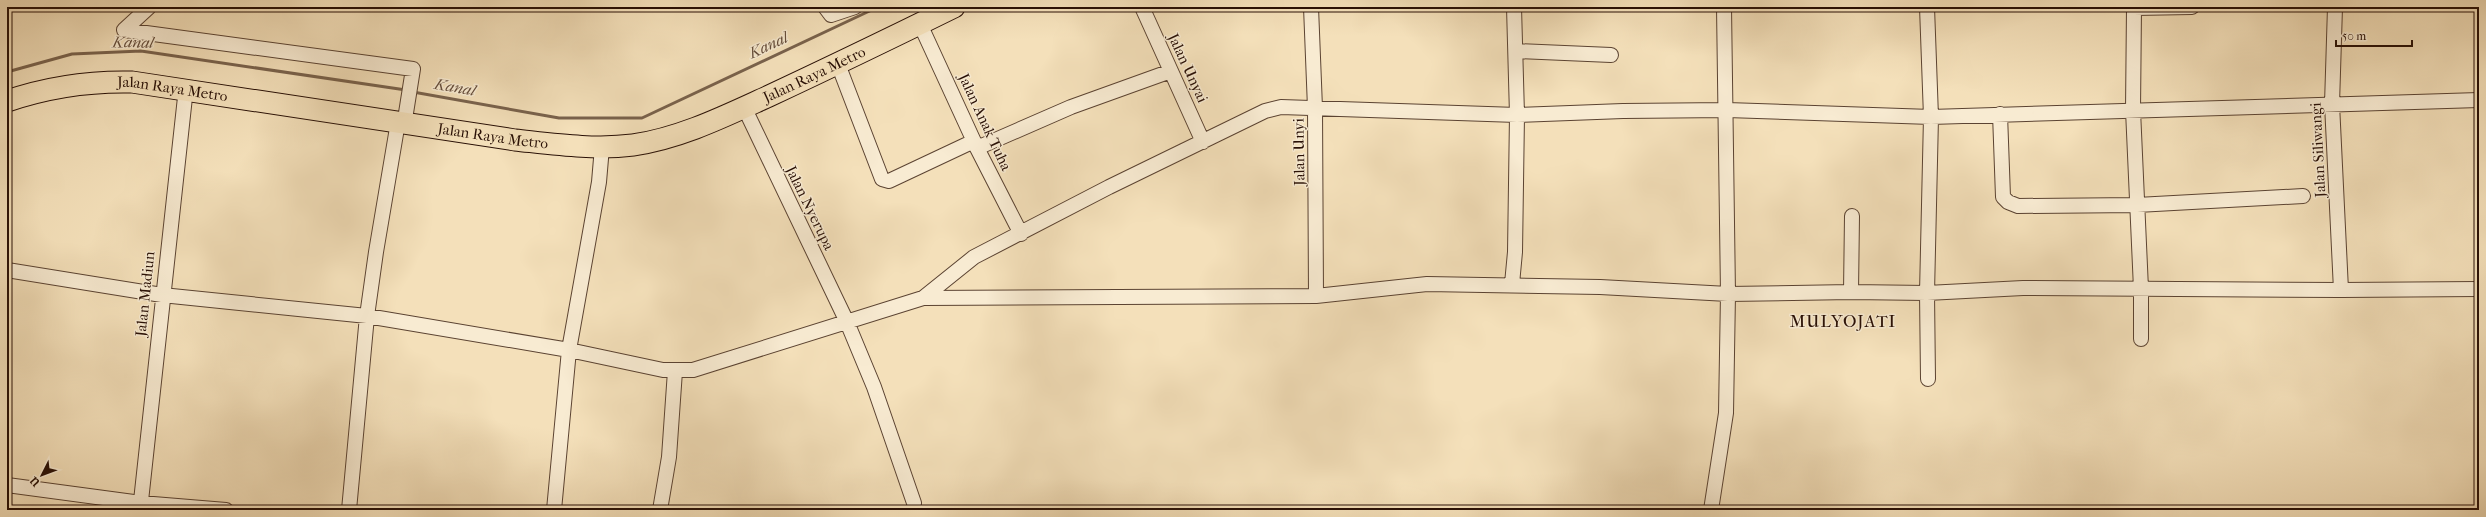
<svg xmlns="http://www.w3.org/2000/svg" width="2486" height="517" font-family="'IM FELL French Canon',serif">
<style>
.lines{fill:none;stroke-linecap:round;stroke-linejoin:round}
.stream{stroke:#79624c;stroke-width:3}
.minor-casing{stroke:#5b4332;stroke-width:16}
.highway-casing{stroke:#280f05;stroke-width:23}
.minor{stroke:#f8ebd2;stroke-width:14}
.highway{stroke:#f4e0ba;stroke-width:21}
.labels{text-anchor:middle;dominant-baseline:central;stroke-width:3;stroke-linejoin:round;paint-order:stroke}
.street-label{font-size:15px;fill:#280f05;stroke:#f8ebd2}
.water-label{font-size:16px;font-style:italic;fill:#654d3b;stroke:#f8ebd2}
.quarter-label{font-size:17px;letter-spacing:1px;fill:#280f05;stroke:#f8ebd2}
</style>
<rect width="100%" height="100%" fill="#f4e0ba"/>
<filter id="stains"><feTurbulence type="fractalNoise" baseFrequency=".005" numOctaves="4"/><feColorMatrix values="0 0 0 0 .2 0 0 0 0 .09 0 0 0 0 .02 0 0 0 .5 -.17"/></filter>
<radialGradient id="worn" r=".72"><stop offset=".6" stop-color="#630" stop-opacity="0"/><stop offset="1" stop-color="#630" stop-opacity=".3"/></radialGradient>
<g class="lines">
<path class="stream" d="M7,72L72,54L141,51L406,90
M413,92L559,118H642L878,7"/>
<g class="minor-casing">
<path id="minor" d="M825,7L831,15L855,7
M1142,7L1203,142
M1311,7L1315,108L1316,296
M1927,7L1931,117L1927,293L1928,379
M2134,7L2133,110L2141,289V339
M2335,7L2332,104L2341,290
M2134,8L2192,7
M920,24L977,148L1021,234
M124,30L413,69L406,113
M124,30L149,7
M1516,51L1611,55
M838,64L882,179L889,181L974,141
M744,107L847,322L874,387L914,503
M2000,114L2003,197L2008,202L2018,206L2137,205L2303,196
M977,148L1071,107L1171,71
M7,270L162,295L367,316L569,350L663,370H693L923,298L974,257L1109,187L1265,111L1281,107L1517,115L1623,111L1727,110L1931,117L2479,100
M1512,284L1515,252L1517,115L1514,7
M1851,292L1852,216
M923,298L1316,296L1427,284L1600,287L1728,294L1851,292L1927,293L2023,288L2341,290L2479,289
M7,485L141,503L226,510
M140,510L186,88
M349,510L367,316L376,252L398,122
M554,510L569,350L599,182L602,147
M660,510L669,457L675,371
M1711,510L1726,413L1728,294L1724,7"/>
</g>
<g class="highway-casing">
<g id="highway">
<path id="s1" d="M7,101C48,87 89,81 132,82L515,140C553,144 594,150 633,145C681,138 725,116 769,96C831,67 893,37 954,7"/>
</g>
</g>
<use href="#minor" class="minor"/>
<use href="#highway" class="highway"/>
</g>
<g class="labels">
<g class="street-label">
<text transform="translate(1188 68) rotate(65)">Jalan Unyai</text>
<text stroke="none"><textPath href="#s1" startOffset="828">Jalan Raya Metro</textPath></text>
<text stroke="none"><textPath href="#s1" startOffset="168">Jalan Raya Metro</textPath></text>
<text transform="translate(985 122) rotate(65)">Jalan Anak Tuha</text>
<text stroke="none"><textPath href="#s1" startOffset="492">Jalan Raya Metro</textPath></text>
<text transform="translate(2318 150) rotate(-93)">Jalan Siliwangi</text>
<text transform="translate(1299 152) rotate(-91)">Jalan Unyi</text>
<text transform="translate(810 208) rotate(64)">Jalan Nyerupa</text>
<text transform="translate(145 294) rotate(-84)">Jalan Madiun</text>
</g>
<g class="water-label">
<text transform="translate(133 42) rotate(1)">Kanal</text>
<text transform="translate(768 45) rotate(-25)">Kanal</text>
<text transform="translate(455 87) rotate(10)">Kanal</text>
</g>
<g class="quarter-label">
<text x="1843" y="321">MULYOJATI</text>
</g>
</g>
<rect width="2486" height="517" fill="none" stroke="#f4e0ba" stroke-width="24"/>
<rect x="8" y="8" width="2470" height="501" fill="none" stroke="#280f05" stroke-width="2"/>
<rect x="12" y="12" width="2462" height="493" fill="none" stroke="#280f05"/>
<g transform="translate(42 475) rotate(228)" stroke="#f8ebd2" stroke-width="3" paint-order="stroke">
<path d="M0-3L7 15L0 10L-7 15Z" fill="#280f05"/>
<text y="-6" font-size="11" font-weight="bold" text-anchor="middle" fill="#280f05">U</text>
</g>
<path d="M2336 40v6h76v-6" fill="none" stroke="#280f05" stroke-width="2"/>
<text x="2342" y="40" font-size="12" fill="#280f05" stroke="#f8ebd2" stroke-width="3" paint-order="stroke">50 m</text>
<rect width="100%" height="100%" filter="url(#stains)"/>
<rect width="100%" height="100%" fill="url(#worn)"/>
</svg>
